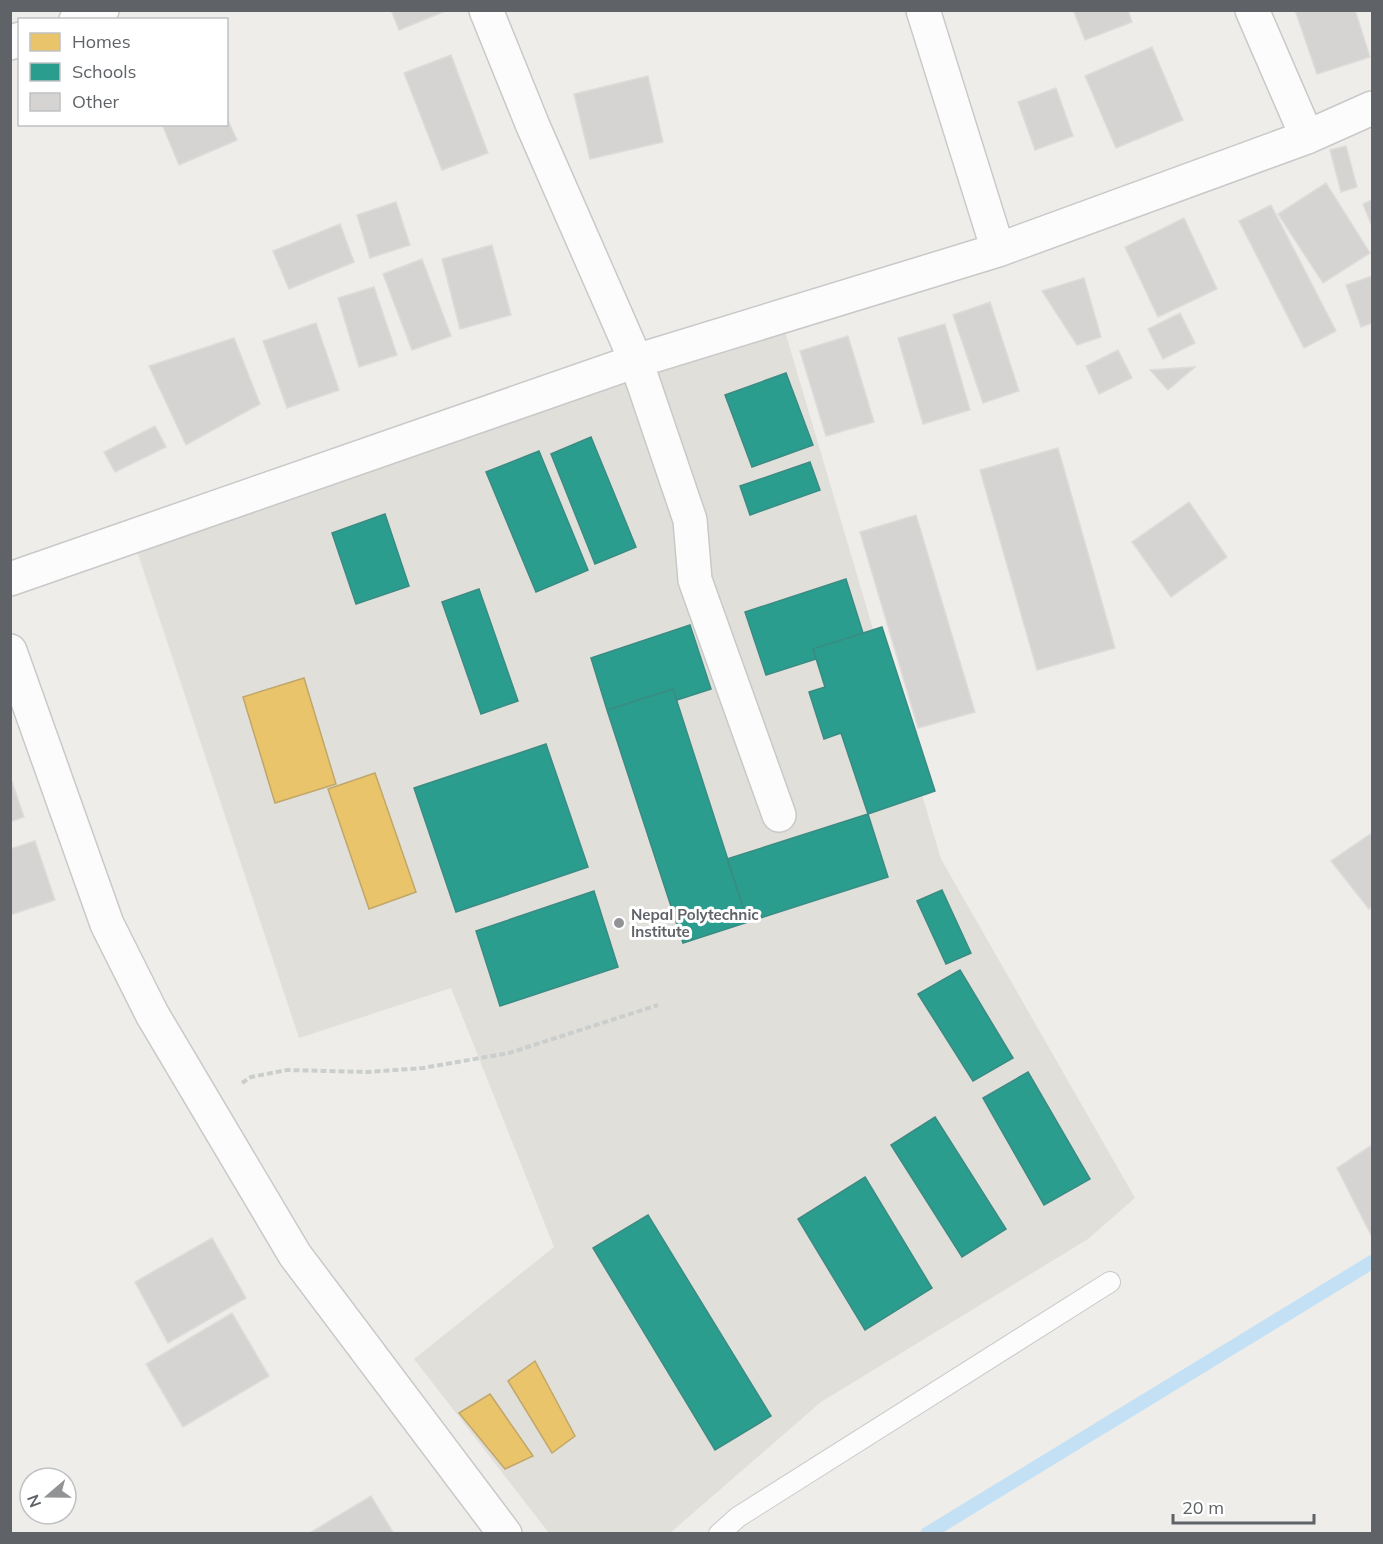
<svg xmlns="http://www.w3.org/2000/svg" width="1383" height="1544" font-family="Mulish,sans-serif">
<style>
.education{fill:#e1dfda}
.homes{fill:#e9c46a;stroke:#c0a769;stroke-width:1.5}
.schools{fill:#2a9d8f;stroke:#3a8c83;stroke-width:1.5}
.lines{fill:none;stroke-linecap:round;stroke-linejoin:round}
.stream{stroke:#c3e0f4;stroke-width:14}
.building{fill:#d5d4d3;stroke:#dedcda;stroke-width:1.5}
.service-casing{stroke:#c9c9c9;stroke-width:22}
.minor-casing{stroke:#c9c9c9;stroke-width:36}
.path{stroke:#cacecc;stroke-width:4;stroke-dasharray:6 3;stroke-linecap:butt}
.service{stroke:#fcfcfc;stroke-width:20}
.minor{stroke:#fcfcfc;stroke-width:33}
.poi-dot{fill:#919395;stroke:#fff;stroke-width:2}
.labels{text-anchor:middle;dominant-baseline:central;stroke-width:6;stroke-linejoin:round;paint-order:stroke}
.poi-label{font-size:15px;font-weight:bold;fill:#5f6367;stroke:#fff;text-anchor:start}
</style>
<rect width="100%" height="100%" fill="#eeedea"/>
<path class="education" d="M784,328L941,859L1135,1198L1088,1239L821,1402L670,1533H549L414,1359L554,1247L451,988L299,1038L137,551Z"/>
<path class="homes" d="M304,678L336,784L275,803L243,697Z
M375,773L416,892L369,909L328,789Z
M535,1361L575,1436L552,1453L508,1381Z
M490,1394L533,1456L505,1469L459,1413Z"/>
<path class="schools" d="M786,373L813,445L752,467L725,395Z
M591,437L636,547L595,564L551,454Z
M539,451L588,570L536,592L486,472Z
M810,462L820,490L750,515L740,486Z
M385,514L409,586L356,604L332,533Z
M846,579L863,633L813,649L816,659L766,675L745,612Z
M479,589L518,701L481,714L442,602Z
M690,625L711,689L677,700L673,689L607,710L591,658Z
M882,627L935,791L868,814L841,733L824,739L809,692L825,687L813,649Z
M673,689L748,922L683,943L607,710Z
M546,744L588,867L456,912L414,788Z
M868,814L888,877L748,922L727,859Z
M942,890L971,953L946,964L917,901Z
M594,891L618,967L500,1006L476,931Z
M960,970L1013,1058L973,1081L918,994Z
M1028,1072L1090,1179L1044,1205L983,1098Z
M935,1117L1006,1229L962,1257L891,1145Z
M865,1177L932,1288L865,1330L798,1219Z
M648,1215L771,1416L715,1450L593,1248Z"/>
<g class="lines">
<path class="stream" d="M927,1534L1372,1262"/>
</g>
<path class="building" d="M391,10H448L399,30Z
M1078,10H1128L1132,22L1085,40L1074,12Z
M1295,10H1355L1370,57L1317,74Z
M1152,47L1183,120L1116,148L1085,76Z
M451,55L488,153L442,170L404,73Z
M648,76L663,142L590,159L574,94Z
M1056,88L1073,136L1035,150L1018,102Z
M226,116L237,140L179,165L162,124H226Z
M1346,146L1357,187L1341,192L1330,150Z
M1326,183L1370,253L1323,283L1278,214Z
M1372,200V226L1363,204Z
M396,202L410,245L370,258L357,215Z
M1271,205L1336,331L1304,348L1239,221Z
M1184,218L1217,289L1158,317L1125,247Z
M340,224L354,262L289,289L273,251Z
M492,245L511,315L460,329L442,259Z
M422,259L451,336L412,350L383,274Z
M1372,276V323L1361,327L1346,285Z
M1084,278L1101,337L1077,345L1042,291Z
M374,287L397,355L359,367L338,298Z
M990,302L1019,391L983,403L953,315Z
M1180,313L1195,343L1163,359L1148,329Z
M316,323L339,390L287,408L263,341Z
M945,324L970,410L923,424L898,338Z
M848,336L874,422L826,436L800,351Z
M234,338L260,404L186,445L149,366Z
M1118,350L1132,378L1099,394L1086,366Z
M1195,367L1168,390L1150,370Z
M155,426L166,447L115,472L104,452Z
M1058,448L1115,648L1037,670L980,470Z
M1189,502L1227,557L1171,597L1132,542Z
M916,515L975,712L918,728L860,532Z
M10,776L24,817L10,822Z
M1372,833V906L1369,909L1331,861Z
M35,841L55,900L10,915V849Z
M1372,1145V1237L1337,1168Z
M212,1238L246,1298L168,1343L135,1282Z
M232,1313L269,1376L183,1427L146,1364Z
M371,1496L394,1534H308Z"/>
<g class="lines">
<g class="service-casing">
<path id="service" d="M719,1534L738,1517L1110,1282"/>
</g>
<g class="minor-casing">
<path id="minor" d="M486,10L533,126L636,361L690,520L695,580L779,815
M923,10L998,250
M1252,10L1307,137
M76,20L102,10
M10,43L20,39
M10,579L636,361L998,250L1307,137L1372,108
M10,651L107,924L152,1014L295,1255L505,1534"/>
</g>
<path class="path" d="M242,1083L251,1077L287,1070L368,1072L423,1068L509,1053L658,1005"/>
<use href="#service" class="service"/>
<use href="#minor" class="minor"/>
</g>
<circle class="poi-dot" cx="619" cy="923" r="6"/>
<g class="labels">
<g class="poi-label">
<text x="631" y="914">Nepal Polytechnic<tspan x="631" dy="17">Institute</tspan></text>
</g>
</g>
<rect width="1383" height="1544" fill="none" stroke="#5f6367" stroke-width="24"/>
<rect x="18" y="18" width="210" height="108" fill="#ffffff" stroke="#bfc1c2" stroke-width="1.5"/>
<rect x="30" y="33" width="30" height="18" fill="#e9c46a" stroke="#bfc1c2" stroke-width="1.5"/>
<text x="72" y="48" font-size="18" fill="#5f6367">Homes</text>
<rect x="30" y="63" width="30" height="18" fill="#2a9d8f" stroke="#bfc1c2" stroke-width="1.5"/>
<text x="72" y="78" font-size="18" fill="#5f6367">Schools</text>
<rect x="30" y="93" width="30" height="18" fill="#d5d4d3" stroke="#bfc1c2" stroke-width="1.5"/>
<text x="72" y="108" font-size="18" fill="#5f6367">Other</text>
<g transform="translate(48 1496) rotate(250)"><circle r="28" fill="#ffffff" stroke="#bfc1c2" stroke-width="1.5"/>
<path d="M0-4.5L10 22L0 15L-10 22Z" fill="#919395"/>
<text y="-9" font-size="16" font-weight="bold" text-anchor="middle" fill="#5f6367">N</text>
</g>
<path d="M1173 1514v9h141v-9" fill="none" stroke="#5f6367" stroke-width="3"/>
<text x="1182" y="1514" font-size="18" fill="#5f6367" stroke="#ffffff" stroke-width="4.5" paint-order="stroke">20 m</text>
</svg>
